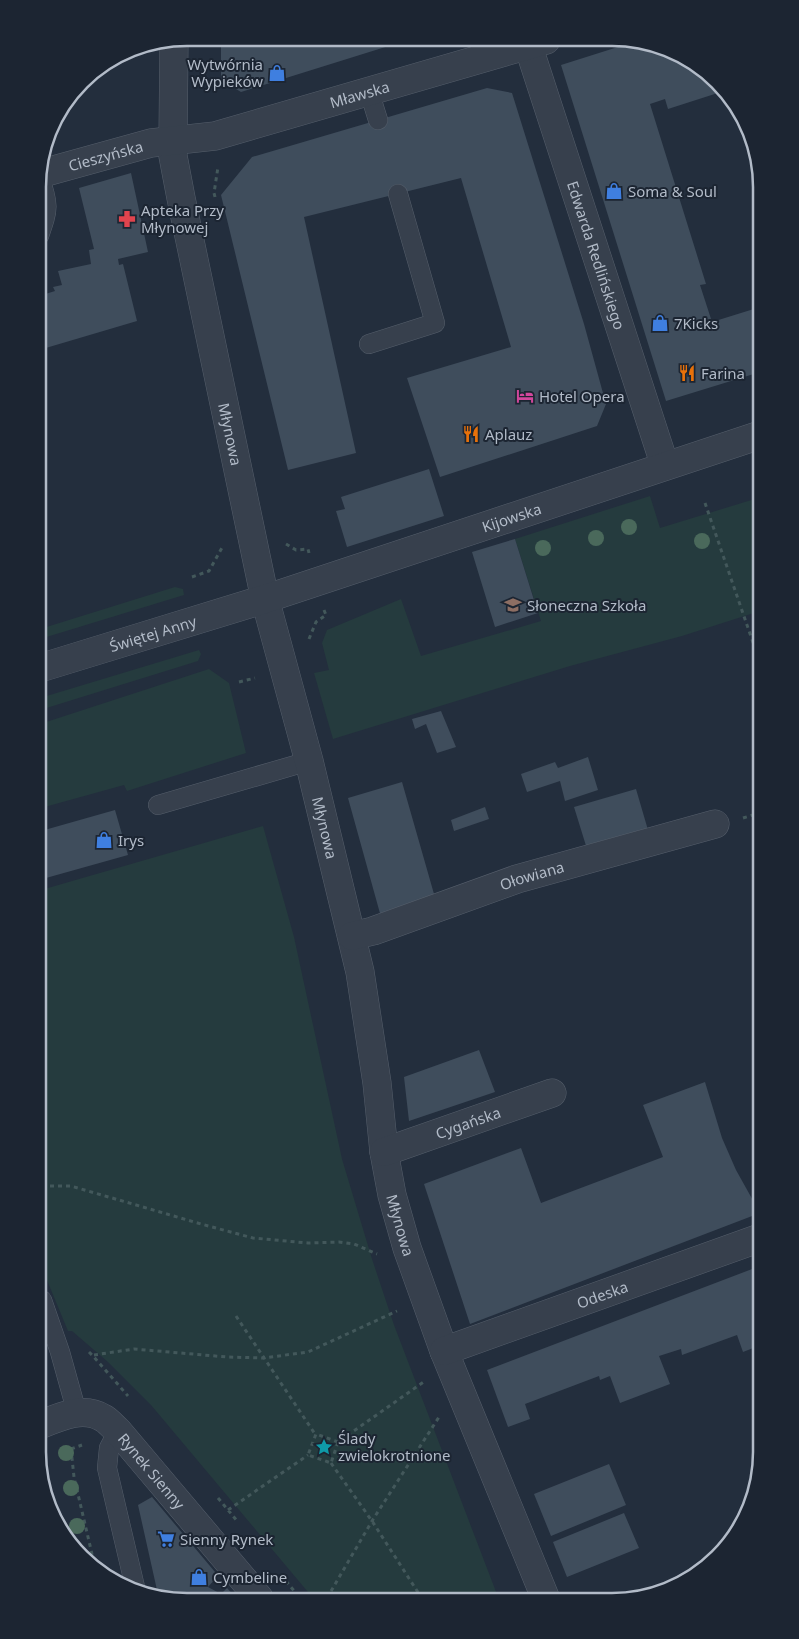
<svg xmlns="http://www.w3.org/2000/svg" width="799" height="1639" font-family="'Noto Sans',sans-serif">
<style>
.green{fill:#253b3e}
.building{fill:#3f4d5c}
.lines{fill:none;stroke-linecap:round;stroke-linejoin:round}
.service-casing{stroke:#555e6b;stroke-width:20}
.minor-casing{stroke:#555e6b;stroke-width:29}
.path{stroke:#43585b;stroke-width:3;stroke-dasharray:4 4;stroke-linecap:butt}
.service{stroke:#37404d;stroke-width:19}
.minor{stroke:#37404d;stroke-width:28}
.tree{fill:#4a695b}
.labels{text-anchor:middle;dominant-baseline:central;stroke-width:4;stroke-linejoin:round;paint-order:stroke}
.poi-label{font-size:15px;fill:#b2bbc8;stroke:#1c2532;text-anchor:start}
.street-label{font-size:15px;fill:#b2bbc8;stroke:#1c2532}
.rim{fill:none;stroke:#b2bbc8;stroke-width:2.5}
</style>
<rect width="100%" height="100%" fill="#232e3d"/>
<path class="green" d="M650,496L660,528L758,498V614L757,612L682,636L570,666L333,739L314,673L329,670L322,643L327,630L401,599L421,656L541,621L515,539Z
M175,587L183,589L184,595L40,639V629Z
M199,650L201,654L198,661L40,710V698Z
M209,669L229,683L246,753L127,791L124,785L41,808L40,724Z
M263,826L294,937L342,1159L372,1259L394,1325L498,1597L313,1598L151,1405L108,1362L72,1331H68L42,1268L41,890Z"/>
<path class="building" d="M221,38L411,39L241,92L221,80Z
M640,40L711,75L724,91L668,109L665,99L650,104L706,284L700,285L712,322L757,308V373L666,401L561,65Z
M487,88L512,93L584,324L606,404L597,426L440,477L407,378L511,347L461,178L304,217L356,453L288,470L221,195L252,157Z
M131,173L148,252L118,259L119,265L123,264L137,321L39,350V296L55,291L53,287L62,285L58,271L91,264L89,250L94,249L79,188Z
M429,469L444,516L347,547L336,511L345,509L341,497Z
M515,539L538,613L495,627L472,552Z
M441,711L456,747L437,753L426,724L415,729L412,719Z
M588,757L598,790L565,801L560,781L527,792L521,774L555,762L558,768Z
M402,782L436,901L381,917L348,798Z
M636,789L648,830L587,849L574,807Z
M485,807L489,819L454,831L451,820Z
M115,810L128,855L46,878L41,857V831Z
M479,1050L495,1092L409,1121L404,1077Z
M705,1082L722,1138L736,1170L760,1213L470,1324L424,1184L521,1148L541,1203L663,1157L643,1105Z
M760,1266L761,1345L743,1352L737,1335L682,1355L681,1349L659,1356L670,1384L620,1403L610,1376L600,1380L599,1376L525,1404L530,1419L508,1427L487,1370Z
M609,1464L626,1505L551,1536L534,1494Z
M152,1497L215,1572L216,1578L208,1587L221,1594L227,1588L236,1598L159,1599L138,1505Z
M624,1513L639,1548L567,1577L553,1542Z"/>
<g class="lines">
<g class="service-casing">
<path id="service" d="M369,91L378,120
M39,176C49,206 49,207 39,236
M369,344L435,323L398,194
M158,805L309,761
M42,1300L60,1352L77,1413
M118,1431L109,1448L107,1468L135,1587"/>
</g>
<g class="minor-casing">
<g id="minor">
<path id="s1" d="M174,40L173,140V156L181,198L265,599L309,761L360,972L377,1083L384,1152L392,1195L407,1248L444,1351L545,1597"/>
<path id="s2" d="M528,45L665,466"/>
<path id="s3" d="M39,174L151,143L215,136L546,40"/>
<path id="s4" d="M40,668L265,599L757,436"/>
<path id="s5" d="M352,936L373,931L517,879L715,824"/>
<path id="s6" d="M384,1152L552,1093"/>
<path id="s7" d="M444,1351L760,1238"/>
<path id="s8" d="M42,1424C61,1416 84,1406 103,1418C109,1421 113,1427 118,1431L259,1598"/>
</g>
</g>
<path class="path" d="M215,197L214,193L218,167
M705,503L758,657
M286,544L296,550L308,549L309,553
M192,577L209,571L223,546
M309,639L316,622L326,615L324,610
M239,682L255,678
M743,818L759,813
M42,1186H71L201,1224L253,1238L308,1243L339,1242L354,1244L377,1254
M236,1316L315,1434
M89,1352L93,1356L128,1396
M94,1355L134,1349L227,1357L264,1358L308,1352L397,1311
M338,1442L316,1434L308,1455L331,1463L338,1442L425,1381
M71,1449L82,1445
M71,1449L74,1477L95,1567
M331,1463L372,1521L421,1597
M218,1498L238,1522
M228,1510L308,1455
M286,1581L300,1598
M327,1598L372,1521L439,1417"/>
<use href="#service" class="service"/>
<use href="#minor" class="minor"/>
</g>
<g class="tree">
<circle cx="629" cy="527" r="8"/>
<circle cx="596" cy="538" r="8"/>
<circle cx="702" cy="541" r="8"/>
<circle cx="543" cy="548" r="8"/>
<circle cx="66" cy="1453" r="8"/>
<circle cx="71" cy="1488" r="8"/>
<circle cx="77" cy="1526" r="8"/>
</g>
<defs>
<g id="shop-bare" transform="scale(1.35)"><path d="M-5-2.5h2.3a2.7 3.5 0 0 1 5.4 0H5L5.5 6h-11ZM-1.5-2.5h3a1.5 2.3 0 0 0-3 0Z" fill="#3f7fe0" stroke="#1c2532" stroke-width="2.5" paint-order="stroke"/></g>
<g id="pharmacy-bare" transform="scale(1.35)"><path d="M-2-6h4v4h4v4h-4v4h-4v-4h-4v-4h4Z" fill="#e0444e" stroke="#1c2532" stroke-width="2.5" paint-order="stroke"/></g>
<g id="restaurant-bare" transform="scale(1.35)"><path d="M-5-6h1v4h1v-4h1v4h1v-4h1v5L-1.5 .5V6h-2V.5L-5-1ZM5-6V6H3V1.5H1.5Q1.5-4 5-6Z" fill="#e8710a" stroke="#1c2532" stroke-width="2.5" paint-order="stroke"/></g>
<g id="hotel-bare" transform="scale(1.35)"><path d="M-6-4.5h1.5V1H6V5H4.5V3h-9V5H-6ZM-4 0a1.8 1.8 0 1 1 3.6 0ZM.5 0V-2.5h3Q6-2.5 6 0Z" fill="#d1479c" stroke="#1c2532" stroke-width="2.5" paint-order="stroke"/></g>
<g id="school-bare" transform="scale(1.35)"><path d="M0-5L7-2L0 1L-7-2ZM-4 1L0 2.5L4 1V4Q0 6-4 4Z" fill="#8d6e63" stroke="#1c2532" stroke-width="2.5" paint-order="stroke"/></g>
<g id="sight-bare" transform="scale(1.35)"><path d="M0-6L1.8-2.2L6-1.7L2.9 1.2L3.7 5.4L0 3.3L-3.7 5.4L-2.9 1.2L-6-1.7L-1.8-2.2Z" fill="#0f9aa8" stroke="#1c2532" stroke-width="2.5" paint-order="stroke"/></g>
<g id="supermarket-bare" transform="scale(1.35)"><path d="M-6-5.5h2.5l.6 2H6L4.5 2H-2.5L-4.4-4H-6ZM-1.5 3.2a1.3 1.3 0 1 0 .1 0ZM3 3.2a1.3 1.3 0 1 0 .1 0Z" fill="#3f7fe0" stroke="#1c2532" stroke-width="2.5" paint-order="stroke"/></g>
</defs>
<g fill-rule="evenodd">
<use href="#shop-bare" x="277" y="73"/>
<use href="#shop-bare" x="614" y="191"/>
<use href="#pharmacy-bare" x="127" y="219"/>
<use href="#shop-bare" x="660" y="323"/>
<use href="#restaurant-bare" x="687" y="373"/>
<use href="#hotel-bare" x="525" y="396"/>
<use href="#restaurant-bare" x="471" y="434"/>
<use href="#school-bare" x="513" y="605"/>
<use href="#shop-bare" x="104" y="840"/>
<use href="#sight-bare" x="324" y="1447"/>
<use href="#supermarket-bare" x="166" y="1539"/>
<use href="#shop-bare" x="199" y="1577"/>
</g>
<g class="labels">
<g class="poi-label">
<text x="263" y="64" text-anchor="end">Wytwórnia<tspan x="263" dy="17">Wypieków</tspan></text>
<text x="628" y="191">Soma &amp; Soul</text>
<text x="141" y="210">Apteka Przy<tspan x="141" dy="17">Młynowej</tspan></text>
<text x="674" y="323">7Kicks</text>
<text x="701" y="373">Farina</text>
<text x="539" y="396">Hotel Opera</text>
<text x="485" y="434">Aplauz</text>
<text x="527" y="605">Słoneczna Szkoła</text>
<text x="118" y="840">Irys</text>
<text x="338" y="1438">Ślady<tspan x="338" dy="17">zwielokrotnione</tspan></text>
<text x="180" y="1539">Sienny Rynek</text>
<text x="213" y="1577">Cymbeline</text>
</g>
<g class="street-label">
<text stroke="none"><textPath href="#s3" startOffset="331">Mławska</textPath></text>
<text stroke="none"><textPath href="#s3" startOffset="69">Cieszyńska</textPath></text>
<text stroke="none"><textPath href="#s2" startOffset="221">Edwarda Redlińskiego</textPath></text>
<text stroke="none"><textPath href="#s1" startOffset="400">Młynowa</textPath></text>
<text stroke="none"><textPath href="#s4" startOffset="495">Kijowska</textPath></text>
<text stroke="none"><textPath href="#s4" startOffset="118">Świętej Anny</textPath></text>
<text stroke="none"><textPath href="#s1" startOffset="805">Młynowa</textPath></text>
<text stroke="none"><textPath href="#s5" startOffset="190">Ołowiana</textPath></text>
<text stroke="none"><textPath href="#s6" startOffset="89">Cygańska</textPath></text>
<text stroke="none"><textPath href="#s1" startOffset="1210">Młynowa</textPath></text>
<text stroke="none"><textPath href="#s7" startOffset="168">Odeska</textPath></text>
<text stroke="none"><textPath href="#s8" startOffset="136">Rynek Sienny</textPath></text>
</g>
</g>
<path d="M0 0H799V1639H0ZM187 46H612A141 141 0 0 1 753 187V1452A141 141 0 0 1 612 1593H187A141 141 0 0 1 46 1452V187A141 141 0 0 1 187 46Z" fill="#1c2532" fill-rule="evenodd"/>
<path class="rim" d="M187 46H612A141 141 0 0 1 753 187V1452A141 141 0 0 1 612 1593H187A141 141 0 0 1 46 1452V187A141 141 0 0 1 187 46Z"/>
</svg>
